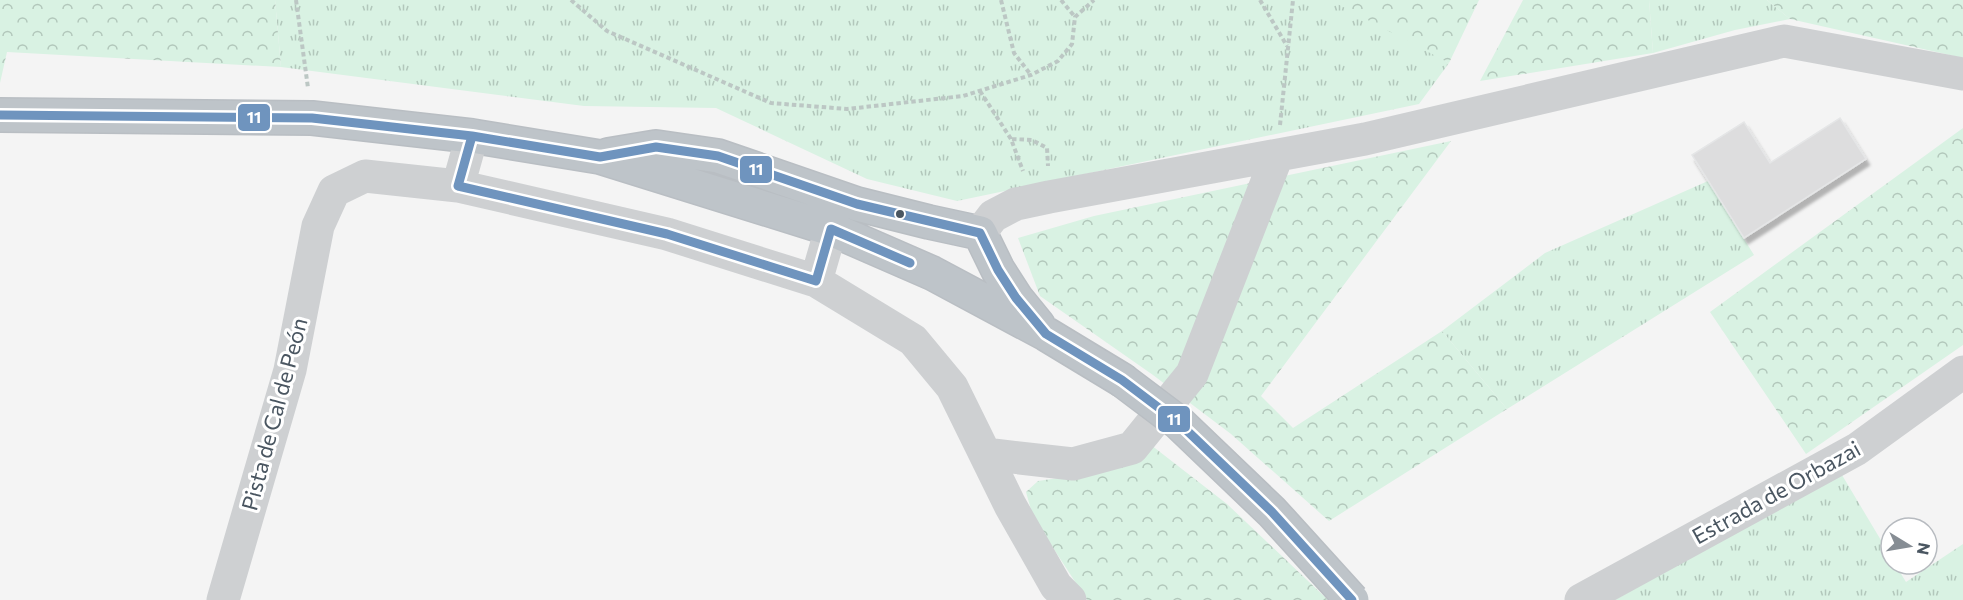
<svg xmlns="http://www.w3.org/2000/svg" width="1963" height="600" font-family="Commissioner,sans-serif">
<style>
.grass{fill:url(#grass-tufts)}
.forest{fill:url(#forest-crowns)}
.building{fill:#ddddde;stroke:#e5e6e7;stroke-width:1.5;filter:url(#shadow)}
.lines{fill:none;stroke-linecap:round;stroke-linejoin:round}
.highway-casing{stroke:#b9bec3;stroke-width:36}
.path{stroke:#bcc7c4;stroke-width:4;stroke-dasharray:4.5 3;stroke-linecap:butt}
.street{stroke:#ced0d2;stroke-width:33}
.highway{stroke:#bec4c9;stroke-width:33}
.highway-bridge-casing{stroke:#b9bec3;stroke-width:36;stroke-linecap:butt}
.highway-bridge{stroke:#bec4c9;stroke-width:33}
.bus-1-casing{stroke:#fff;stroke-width:14}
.bus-1{stroke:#6f94be;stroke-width:9}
.bus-dot{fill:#4a5661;stroke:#fff;stroke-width:2}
.labels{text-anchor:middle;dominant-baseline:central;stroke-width:6;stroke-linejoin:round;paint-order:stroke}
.street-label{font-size:22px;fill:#4a5661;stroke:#fff}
.line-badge{stroke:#fff;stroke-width:2}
.badge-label{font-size:16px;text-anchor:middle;font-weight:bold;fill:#fff}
</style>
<defs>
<pattern id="grass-tufts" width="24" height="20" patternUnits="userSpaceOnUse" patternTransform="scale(1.5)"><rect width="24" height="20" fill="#d9f2e3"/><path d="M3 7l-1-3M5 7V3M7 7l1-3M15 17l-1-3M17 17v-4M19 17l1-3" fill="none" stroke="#b2c7bb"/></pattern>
<pattern id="forest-crowns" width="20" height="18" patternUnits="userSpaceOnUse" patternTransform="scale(1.5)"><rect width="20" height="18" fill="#d9f2e3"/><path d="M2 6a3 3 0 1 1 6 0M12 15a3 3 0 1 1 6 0" fill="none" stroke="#b2c7bb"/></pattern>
<filter id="shadow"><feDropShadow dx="3.5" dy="6" stdDeviation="1.5" flood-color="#0004"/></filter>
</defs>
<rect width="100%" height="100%" fill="#f4f4f4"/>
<path class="grass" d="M275,0H1341L1449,63L1419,104L957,201L867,179L716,108L584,106L281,67Z
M1649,0H1767L1790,19L1735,30L1653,53Z
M1708,181L1754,255L1507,409L1442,331L1545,253Z
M1839,470L1891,557V564H1895L1906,582L1963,544V600H1615Z"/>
<path class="forest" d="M0,0H275L281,67L7,52L0,83Z
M1330,0H1479L1449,63Z
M1523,0H1649L1653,53L1480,81Z
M1767,0H1963V58L1790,19Z
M1963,128V345L1806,454L1710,312Z
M1451,141L1261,396L1293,428L1442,331L1507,409L1329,521L1231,434L1153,375L1040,296L1018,238L1094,216Z
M1151,445L1227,504L1328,600H1087L1033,517L1026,492L1038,481L1099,472Z"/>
<path class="building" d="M1840,118L1866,159L1744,238L1692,155L1744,122L1770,163Z"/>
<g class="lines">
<g class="highway-casing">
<path id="highway" d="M0,115L312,118L472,136L600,157L831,229L932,273L1046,334L1122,380
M608,155L656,147L718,156L857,204L929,222L980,233L998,270L1016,298L1038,325"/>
</g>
<path class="path" d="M296,0L308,88
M571,0L607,31L771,103L847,109L963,96L1031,75L1058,61L1072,44L1075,17L1094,0
M1001,0L1014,53L1031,75
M1061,0L1075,17
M1260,0L1287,46
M980,91L1011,139L1023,171
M1280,125L1293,0
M1012,139L1032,140L1047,148L1048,166"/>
<path class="street" d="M458,186L472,136
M980,233L993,216L1016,204L1049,197L1365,139L1784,41L1963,74
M816,281L831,229
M985,454L1073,464L1132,448L1192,374L1277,156
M223,600L290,370L318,226L334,191L365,176L458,186L667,234L816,281L913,340L952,387L1010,505L1056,586L1070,600
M1581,600L1857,449L1963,372"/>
<use href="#highway" class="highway"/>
<g class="highway-bridge-casing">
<path id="highway-bridge" d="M1122,380L1179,423L1272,512L1352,600"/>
</g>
<use href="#highway-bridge" class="highway-bridge"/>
<g class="bus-1-casing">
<path id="bus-1" d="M0,115L312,118L472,136L600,157L656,147L718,156L857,204L980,233L998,270L1016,298L1046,334L1122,380L1179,423L1272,512L1352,600
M472,136L458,186L667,234L816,281L831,229L910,263"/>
</g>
<use href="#bus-1" class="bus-1"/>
</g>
<circle class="bus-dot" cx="900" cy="214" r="5"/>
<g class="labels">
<g class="street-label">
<text transform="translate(274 414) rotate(-75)">Pista de Cal de Peón</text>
<text transform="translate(1776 492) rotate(-29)">Estrada de Orbazai</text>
</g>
</g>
<g class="line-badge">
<rect x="237" y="103" width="34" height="29" rx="6" fill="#6f94be"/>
<rect x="739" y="155" width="34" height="29" rx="6" fill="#6f94be"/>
<rect x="1157" y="405" width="34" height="28" rx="6" fill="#6f94be"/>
</g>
<g class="badge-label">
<text x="254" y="123">11</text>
<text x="756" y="175">11</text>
<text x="1174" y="425">11</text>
</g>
<g transform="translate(1909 546) rotate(101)"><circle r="28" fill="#ffffff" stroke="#b7bbc0" stroke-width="1.5"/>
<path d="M0-4.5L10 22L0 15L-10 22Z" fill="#868d94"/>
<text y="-9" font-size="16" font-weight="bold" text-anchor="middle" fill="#4a5661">N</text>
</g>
</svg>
